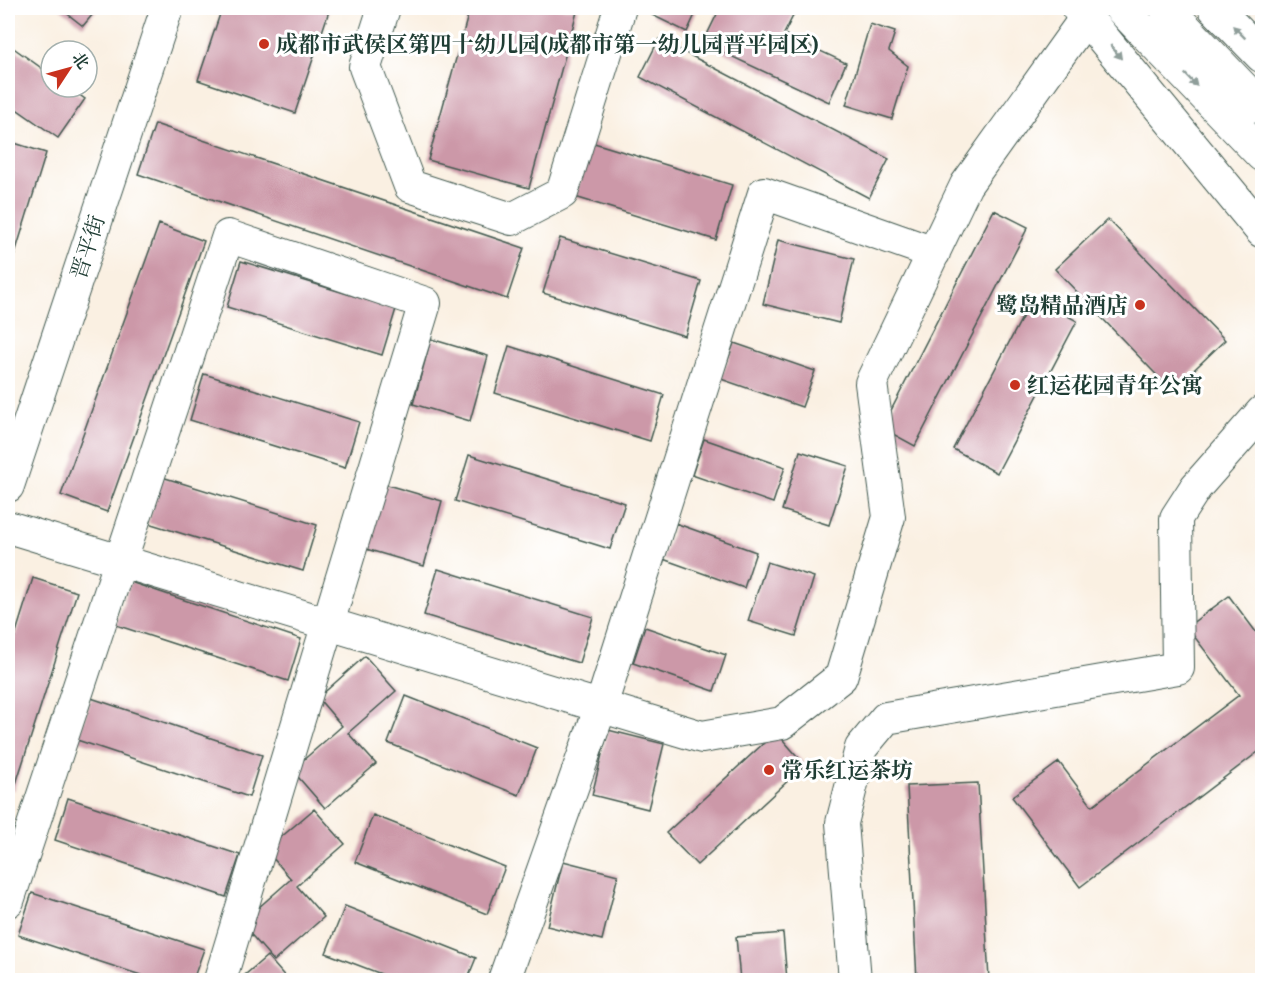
<svg xmlns="http://www.w3.org/2000/svg" width="1270" height="988" font-family="'Gentium Book Plus','Noto Serif SC',serif">
<style>
.building{fill:#cc98a8}
.lines{fill:none;stroke-linecap:round;stroke-linejoin:round}
.minor-casing{stroke:#40584e;stroke-width:34}
.major-casing{stroke:#40584e;stroke-width:35}
.minor{stroke:#fff;stroke-width:32}
.major{stroke:#fff;stroke-width:33}
.oneway{fill:#8f9e9a}
.poi-dot{fill:#c8321e;stroke:#fff;stroke-width:2}
.labels{text-anchor:middle;dominant-baseline:central;stroke-width:6;stroke-linejoin:round;paint-order:stroke}
.poi-label{font-size:22px;font-weight:bold;fill:#1f3d34;stroke:#fff;text-anchor:start}
.street-label{font-size:22px;fill:#1f3d34;stroke:#fff}
</style>
<rect width="100%" height="100%" fill="#fff"/>
<filter id="ink" filterUnits="userSpaceOnUse"><feTurbulence type="fractalNoise" baseFrequency=".0167" numOctaves="2"/><feDisplacementMap in="SourceGraphic" scale="12" xChannelSelector="R" yChannelSelector="G"/><feConvolveMatrix kernelMatrix="1 2 1 2 8 2 1 2 1" color-interpolation-filters="sRGB"/></filter>
<filter id="wash" filterUnits="userSpaceOnUse"><feTurbulence type="fractalNoise" baseFrequency=".008" numOctaves="4" result="noise"/><feDisplacementMap in="SourceGraphic" scale="24" xChannelSelector="R" yChannelSelector="G"/><feGaussianBlur stdDeviation="1.35" result="paint"/><feColorMatrix in="noise" values="0 0 0 0 0 0 0 0 0 0 0 0 0 0 0 0 0 1.4 0 .05"/><feComposite in="paint" operator="in"/></filter>
<g filter="url(#wash)">
<rect width="100%" height="100%" fill="#faf0e2"/>
<g id="blocks">
<path class="building" d="M60,8H98L83,26Z
M222,8H330L295,113L198,80Z
M470,8H578L529,188L428,160Z
M656,8H698L687,32L652,15Z
M720,8H797L784,34L846,63L829,102L703,43Z
M870,24L895,32L889,51L908,66L892,119L846,105Z
M659,39L889,159L869,198L640,77Z
M8,44L51,75V87H68L85,99L58,138L8,103Z
M155,124L524,248L507,299L138,174Z
M8,141L46,153L12,263L8,261Z
M591,142L732,185L716,240L575,197Z
M994,210L1028,227L915,446L882,428Z
M1108,219L1225,340L1172,391L1055,269Z
M159,224L204,241L107,512L61,495Z
M560,238L701,281L685,336L543,293Z
M778,240L854,259L839,323L763,304Z
M241,261L396,309L382,355L227,307Z
M1033,297L1077,321L997,473L953,449Z
M431,339L488,356L470,421L413,404Z
M734,343L815,371L802,407L721,379Z
M509,346L664,395L650,441L495,393Z
M204,374L359,422L345,468L190,420Z
M704,439L785,467L773,503L692,475Z
M800,451L848,466L829,525L782,510Z
M469,455L625,503L610,549L455,501Z
M162,477L317,525L303,571L148,523Z
M384,484L442,501L424,566L366,549Z
M675,523L756,552L744,588L663,559Z
M767,562L814,577L796,636L748,621Z
M438,569L593,617L579,663L424,615Z
M33,578L77,592L14,790L8,788V658Z
M130,582L301,639L288,681L116,625Z
M1229,596L1262,640V749L1080,887L1012,797L1059,762L1092,806L1239,695L1187,627Z
M645,627L726,655L714,691L633,663Z
M365,656L396,691L348,733L376,764L325,808L292,770L342,726L318,698Z
M406,696L537,748L519,795L388,743Z
M91,698L262,755L249,797L77,740Z
M608,730L664,744L648,809L592,795Z
M776,732L805,765L697,865L666,833Z
M978,783L989,980H917L907,786Z
M68,798L240,855L226,897L55,840Z
M314,809L345,844L297,886L324,917L274,961L241,923L291,879L266,850Z
M373,815L505,867L487,914L355,862Z
M563,861L618,875L602,940L547,926Z
M32,893L204,949L193,980H156L18,935Z
M345,906L476,958L467,980H397L326,953Z
M783,933L787,980H740L736,937Z
M267,956L288,980H239Z"/>
</g>
</g>
<g filter="url(#ink)">
<use href="#blocks" fill-opacity="0" stroke="#40584e" stroke-width="1.5"/>
<g class="lines">
<g class="minor-casing">
<path id="minor" d="M384,8L365,67L410,186L512,219L562,193L620,8
M8,486L167,8
M8,527L702,737L782,723L841,677L889,517L871,383L966,185L1087,16
M8,901L228,236L425,303L220,980
M504,980L601,706L764,193L934,253
M855,980L842,823L861,748L886,718L1178,668L1176,518L1196,487L1262,412"/>
</g>
<g class="major-casing">
<path id="major" d="M1078,8L1262,231
M1121,8L1262,155
M1166,8L1262,108
M1215,8L1262,56"/>
</g>
<use href="#minor" class="minor"/>
<use href="#major" class="major"/>
</g>
<defs><path id="oneway-solid" d="M-6-.8H1V-3.2L6.5 0L1 3.2V.8H-6Z" transform="scale(1.5)"/></defs>
<g class="oneway">
<use href="#oneway-solid" transform="translate(1239 32) rotate(-135)"/>
<use href="#oneway-solid" transform="translate(1116 52) rotate(51)"/>
<use href="#oneway-solid" transform="translate(1191 80) rotate(46)"/>
</g>
</g>
<g class="poi-dot">
<circle cx="264" cy="44" r="6"/>
<circle cx="1140" cy="305" r="6"/>
<circle cx="1015" cy="385" r="6"/>
<circle cx="769" cy="770" r="6"/>
</g>
<g class="labels">
<g class="poi-label">
<text x="276" y="44">成都市武侯区第四十幼儿园(成都市第一幼儿园晋平园区)</text>
<text x="1128" y="305" text-anchor="end">鹭岛精品酒店</text>
<text x="1027" y="385">红运花园青年公寓</text>
<text x="781" y="770">常乐红运茶坊</text>
</g>
<g class="street-label">
<text transform="translate(87 247) rotate(-72)">晋平街</text>
</g>
</g>
<rect width="1270" height="988" fill="none" stroke="#fff" stroke-width="30"/>
<g transform="translate(69 69) rotate(54)"><circle r="28" fill="#ffffff" stroke="#a5b1ae" stroke-width="1.5"/>
<path d="M0-4.5L10 22L0 15L-10 22Z" fill="#c8321e"/>
<text y="-9" font-size="16" font-weight="bold" text-anchor="middle" fill="#1f3d34">北</text>
</g>
</svg>
